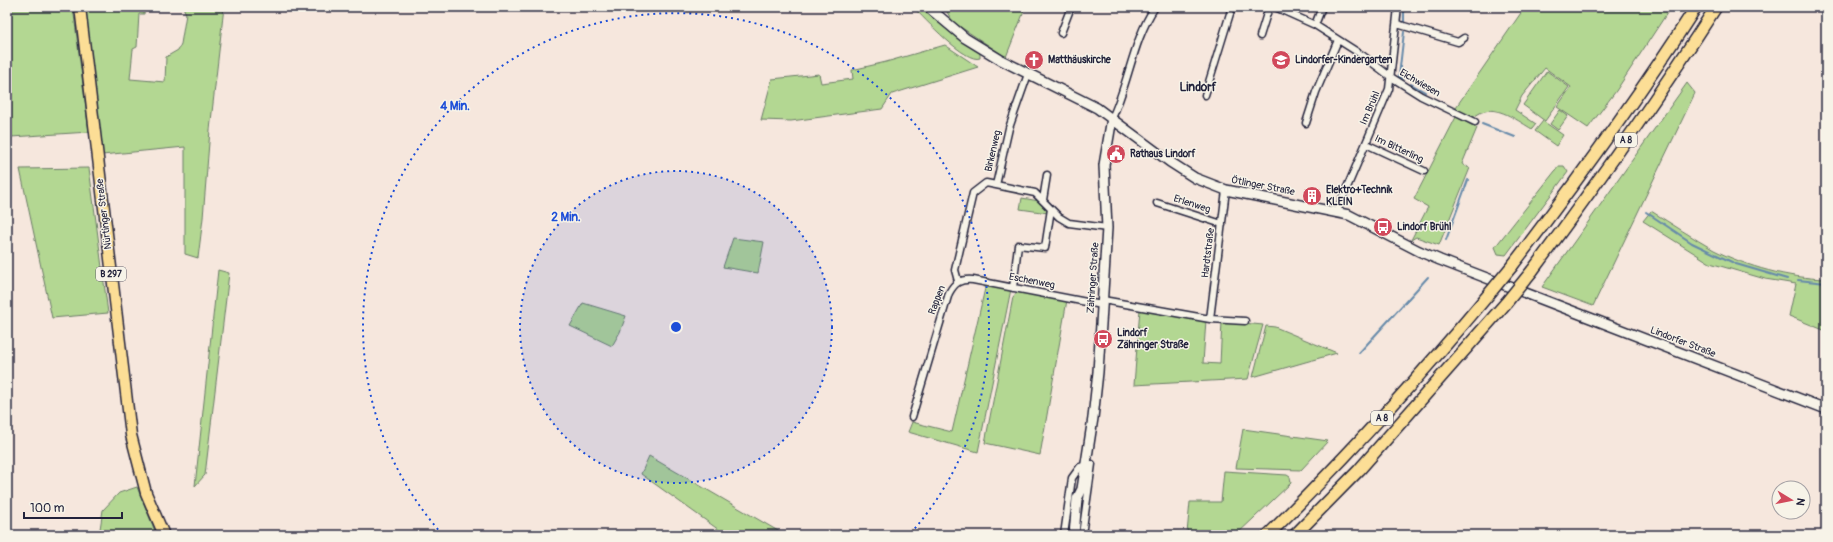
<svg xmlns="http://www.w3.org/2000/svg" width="1833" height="542" font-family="Pangolin,sans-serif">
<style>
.green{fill:#b3d792;stroke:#6a7c66}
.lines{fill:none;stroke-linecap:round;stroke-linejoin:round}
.stream{stroke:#668aaa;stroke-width:2}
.street-casing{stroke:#22223b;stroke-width:9}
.secondary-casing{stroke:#22223b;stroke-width:12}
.primary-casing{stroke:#22223b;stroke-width:13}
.highway-casing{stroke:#22223b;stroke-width:14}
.street{stroke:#f7f3e8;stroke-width:6}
.secondary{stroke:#f7f3e8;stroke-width:9}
.primary{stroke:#fcde96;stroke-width:10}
.highway{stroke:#fcde96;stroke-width:11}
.highway-bridge-casing{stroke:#22223b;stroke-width:14;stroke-linecap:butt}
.highway-bridge{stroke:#fcde96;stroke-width:11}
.ring{fill:none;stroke:#1d4ed8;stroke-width:2;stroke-dasharray:2 4}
.labels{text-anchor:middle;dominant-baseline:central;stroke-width:3;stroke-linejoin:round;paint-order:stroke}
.shield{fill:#f7f3e8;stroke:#62616f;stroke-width:1}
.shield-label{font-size:9px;font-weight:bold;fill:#22223b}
.poi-label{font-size:10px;font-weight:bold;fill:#22223b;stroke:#f7f3e8;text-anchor:start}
.street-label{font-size:10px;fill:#22223b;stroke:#f7f3e8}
.quarter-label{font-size:12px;font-weight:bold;fill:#22223b;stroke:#f7f3e8}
.centre{fill:#1d4ed8;stroke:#f7f3e8;stroke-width:2}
.ring-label{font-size:12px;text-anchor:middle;font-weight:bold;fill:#1d4ed8;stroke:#f7f3e8;stroke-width:3;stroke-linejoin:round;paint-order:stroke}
</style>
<rect width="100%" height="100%" fill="#f6e7dd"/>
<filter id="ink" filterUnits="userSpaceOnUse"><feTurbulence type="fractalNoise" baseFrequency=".025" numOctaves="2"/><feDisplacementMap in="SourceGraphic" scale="8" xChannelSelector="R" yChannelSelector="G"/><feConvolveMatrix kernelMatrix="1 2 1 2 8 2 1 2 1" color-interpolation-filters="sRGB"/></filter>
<g filter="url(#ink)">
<path class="green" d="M7,7H73L89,132L11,137L7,118Z
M84,7H145L144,14H139L137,47L133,49L130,79L165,82L166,57L178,50L181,44L186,14L183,7H224L210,130L203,218L198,258L185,254V147L102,155Z
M913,7H924L957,37L980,53V58C966,64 924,18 913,7Z
M948,7H1024L1023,14L1006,57L953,22L947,12Z
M1525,7H1671L1616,91L1588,128L1557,107L1571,87L1545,68L1522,96L1515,110L1536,124L1532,129C1520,122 1500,107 1485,111C1480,112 1476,116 1471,118L1454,110Z
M945,45L978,67L892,94L882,109L791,121L761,120L772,79L819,74L821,83L853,79L852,70L886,62Z
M1547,71L1569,87L1545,121L1523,105Z
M1687,83L1695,93L1593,306L1542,287Z
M1560,110L1568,116L1558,130L1550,124Z
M1456,117L1477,128L1462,164L1470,168L1439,245L1416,237L1411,240L1428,207L1414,199Z
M1543,121L1563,135L1556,146L1535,131Z
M1559,166H1564L1568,172L1506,255L1498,254L1495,247Z
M89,168L108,313L52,318L20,169Z
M1022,198L1039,201L1048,210V213L1020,209Z
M1651,211C1672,224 1693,238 1714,250C1748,267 1788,278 1826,279V331L1789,316L1796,284L1765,279L1710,263L1643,221Z
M733,238L764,242L758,273L723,267Z
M218,270L229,273L205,475L195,486Z
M986,284L1011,289L978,452L908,432L912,422L952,432Z
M1018,291L1067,300L1040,455L985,443L1013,297Z
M583,303L626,316L620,332L612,346L570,326Z
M1140,309L1206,320L1203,363L1220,364L1222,321L1263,325L1248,379L1134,385Z
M1266,326L1275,327L1337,353L1253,377Z
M1243,429L1328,441L1301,470L1236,468Z
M649,456L785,535H726L641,474Z
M1224,471L1287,475L1290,477L1291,483L1236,535H1168V531L1187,533L1190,502H1221Z
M137,487L155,531L153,535H105L100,529L103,510L119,493Z"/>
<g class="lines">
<path class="stream" d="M1404,23V7
M1403,80L1399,76L1404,32
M1411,84L1425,92
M1482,124L1515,137
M1646,212L1692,243L1736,264L1787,279
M1446,240L1468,180
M1798,280L1826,283
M1359,353L1428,277"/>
<g class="street-casing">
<path id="street" d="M1275,7L1315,25L1362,55L1391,77L1421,96L1475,122
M935,14L940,7
M1397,24L1458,42L1464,38
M1315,25L1322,7
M1061,33L1071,7
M1260,36L1269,7
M1028,74L1009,128L996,185L1035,193L1059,217L1069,223L1107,228
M1205,95L1232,7
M1112,118C1129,82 1133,40 1155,7
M1306,123L1316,92L1338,40
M1366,144L1424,171
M1043,200L1047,175
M1157,203L1222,224
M1337,211L1389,89L1398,7
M958,281L955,270L973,193L986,183L996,185
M1013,288L1018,245L1045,248L1051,209
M1103,300L1210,319L1245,321
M1210,319L1226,190
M912,417L949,293C955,282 960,279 973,280L1102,305
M1064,535L1072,478L1080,467L1092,464L1082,535"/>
</g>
<g class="secondary-casing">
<path id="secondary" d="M928,7L965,38L1001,60L1097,108L1170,162L1195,178L1226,190L1349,215L1419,251L1440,260L1826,409
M1074,535L1077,499L1082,489L1093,418L1098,372L1107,228L1104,165L1112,118"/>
</g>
<g class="primary-casing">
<path id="primary" d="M80,7L131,435L146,493L164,535"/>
</g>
<g class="highway-casing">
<path id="highway" d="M1512,266C1577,181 1639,96 1696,7
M1532,271C1596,185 1658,97 1716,7
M1268,535C1346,458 1419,378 1489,294
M1295,535L1359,470L1506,303"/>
</g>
<use href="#street" class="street"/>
<use href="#secondary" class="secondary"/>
<use href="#primary" class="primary"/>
<use href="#highway" class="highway"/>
<g class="highway-bridge-casing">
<path id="highway-bridge" d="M1489,294L1512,266
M1506,303L1532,271"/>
</g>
<use href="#highway-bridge" class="highway-bridge"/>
</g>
</g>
<circle cx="676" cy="327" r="156" fill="#1d4ed8" fill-opacity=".12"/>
<g class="ring">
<circle cx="676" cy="327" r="156"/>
<path d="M442 534A313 313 0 1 1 910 534"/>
</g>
<defs>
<g id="church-disc" transform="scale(1)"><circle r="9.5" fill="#d1495b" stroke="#f7f3e8"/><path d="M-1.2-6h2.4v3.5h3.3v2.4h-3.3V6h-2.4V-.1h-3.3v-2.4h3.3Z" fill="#fff"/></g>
<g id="school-disc" transform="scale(1)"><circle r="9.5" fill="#d1495b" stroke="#f7f3e8"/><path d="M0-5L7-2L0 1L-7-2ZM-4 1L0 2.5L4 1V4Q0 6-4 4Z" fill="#fff"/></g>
<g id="civic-disc" transform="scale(1)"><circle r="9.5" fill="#d1495b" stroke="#f7f3e8"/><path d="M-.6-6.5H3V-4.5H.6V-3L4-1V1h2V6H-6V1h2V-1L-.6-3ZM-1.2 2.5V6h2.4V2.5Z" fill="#fff"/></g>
<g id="building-disc" transform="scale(1)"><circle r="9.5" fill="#d1495b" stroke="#f7f3e8"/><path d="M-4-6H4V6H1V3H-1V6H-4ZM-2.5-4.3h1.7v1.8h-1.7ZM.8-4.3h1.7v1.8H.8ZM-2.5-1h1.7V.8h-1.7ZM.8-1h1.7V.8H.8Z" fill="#fff"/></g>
<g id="bus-disc" transform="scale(1)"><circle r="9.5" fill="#d1495b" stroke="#f7f3e8"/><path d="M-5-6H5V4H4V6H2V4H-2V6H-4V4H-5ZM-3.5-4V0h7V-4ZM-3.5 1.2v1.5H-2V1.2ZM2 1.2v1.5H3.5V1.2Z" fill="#fff"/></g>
</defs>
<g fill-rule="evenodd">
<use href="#church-disc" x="1034" y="60"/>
<use href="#school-disc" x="1281" y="60"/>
<use href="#civic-disc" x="1116" y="154"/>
<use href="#building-disc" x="1312" y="196"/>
<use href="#bus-disc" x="1383" y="227"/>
<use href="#bus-disc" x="1103" y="339"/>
</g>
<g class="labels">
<g class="shield">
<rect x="1615" y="133" width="22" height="14" rx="3"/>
<rect x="96" y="267" width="30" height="14" rx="3"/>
<rect x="1371" y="411" width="22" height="14" rx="3"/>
</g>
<g class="shield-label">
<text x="1626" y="140">A 8</text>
<text x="111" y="274">B 297</text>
<text x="1382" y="418">A 8</text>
</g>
<g class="poi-label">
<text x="1048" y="60">Matthäuskirche</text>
<text x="1295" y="60">Lindorfer-Kindergarten</text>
<text x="1130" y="154">Rathaus Lindorf</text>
<text x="1326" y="190">Elektro+Technik<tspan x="1326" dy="12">KLEIN</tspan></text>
<text x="1397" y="227">Lindorf Brühl</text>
<text x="1117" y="333">Lindorf<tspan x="1117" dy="12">Zähringer Straße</tspan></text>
</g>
<g class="street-label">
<text transform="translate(1420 83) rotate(30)">Eichwiesen</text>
<text transform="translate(1370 108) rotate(-67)">Im Brühl</text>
<text transform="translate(1399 149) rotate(25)">Im Bitterling</text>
<text transform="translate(993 151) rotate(-77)">Birkenweg</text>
<text transform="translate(1263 186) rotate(11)">Ötlinger Straße</text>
<text transform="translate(1192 204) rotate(18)">Erlenweg</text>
<text transform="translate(104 214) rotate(-97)">Nürtinger Straße</text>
<text transform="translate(1208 253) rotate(-83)">Hardtstraße</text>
<text transform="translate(1093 278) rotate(-86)">Zähringer Straße</text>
<text transform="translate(1032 281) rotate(11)">Eschenweg</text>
<text transform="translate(937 300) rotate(-69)">Rappen</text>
<text transform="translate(1683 342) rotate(21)">Lindorfer Straße</text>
</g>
<g class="quarter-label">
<text x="1198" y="87">Lindorf</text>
</g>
</g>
<circle cx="676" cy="327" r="6" class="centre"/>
<g class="ring-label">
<text x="455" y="110">4 Min.</text>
<text x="566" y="221">2 Min.</text>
</g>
<rect width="1833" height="542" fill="none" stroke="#f7f3e8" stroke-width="24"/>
<rect x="12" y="12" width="1809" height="518" fill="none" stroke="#22223b" stroke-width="1.5" filter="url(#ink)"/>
<g transform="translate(1791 500) rotate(100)"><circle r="19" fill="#f7f3e8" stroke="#a29fa3"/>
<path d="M0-3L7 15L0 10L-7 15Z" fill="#d1495b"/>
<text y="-6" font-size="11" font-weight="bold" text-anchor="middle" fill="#22223b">N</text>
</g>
<path d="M24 512v6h98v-6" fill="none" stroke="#22223b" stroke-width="2"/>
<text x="30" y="512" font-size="12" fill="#22223b" stroke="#f7f3e8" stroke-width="3" paint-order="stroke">100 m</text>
</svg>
